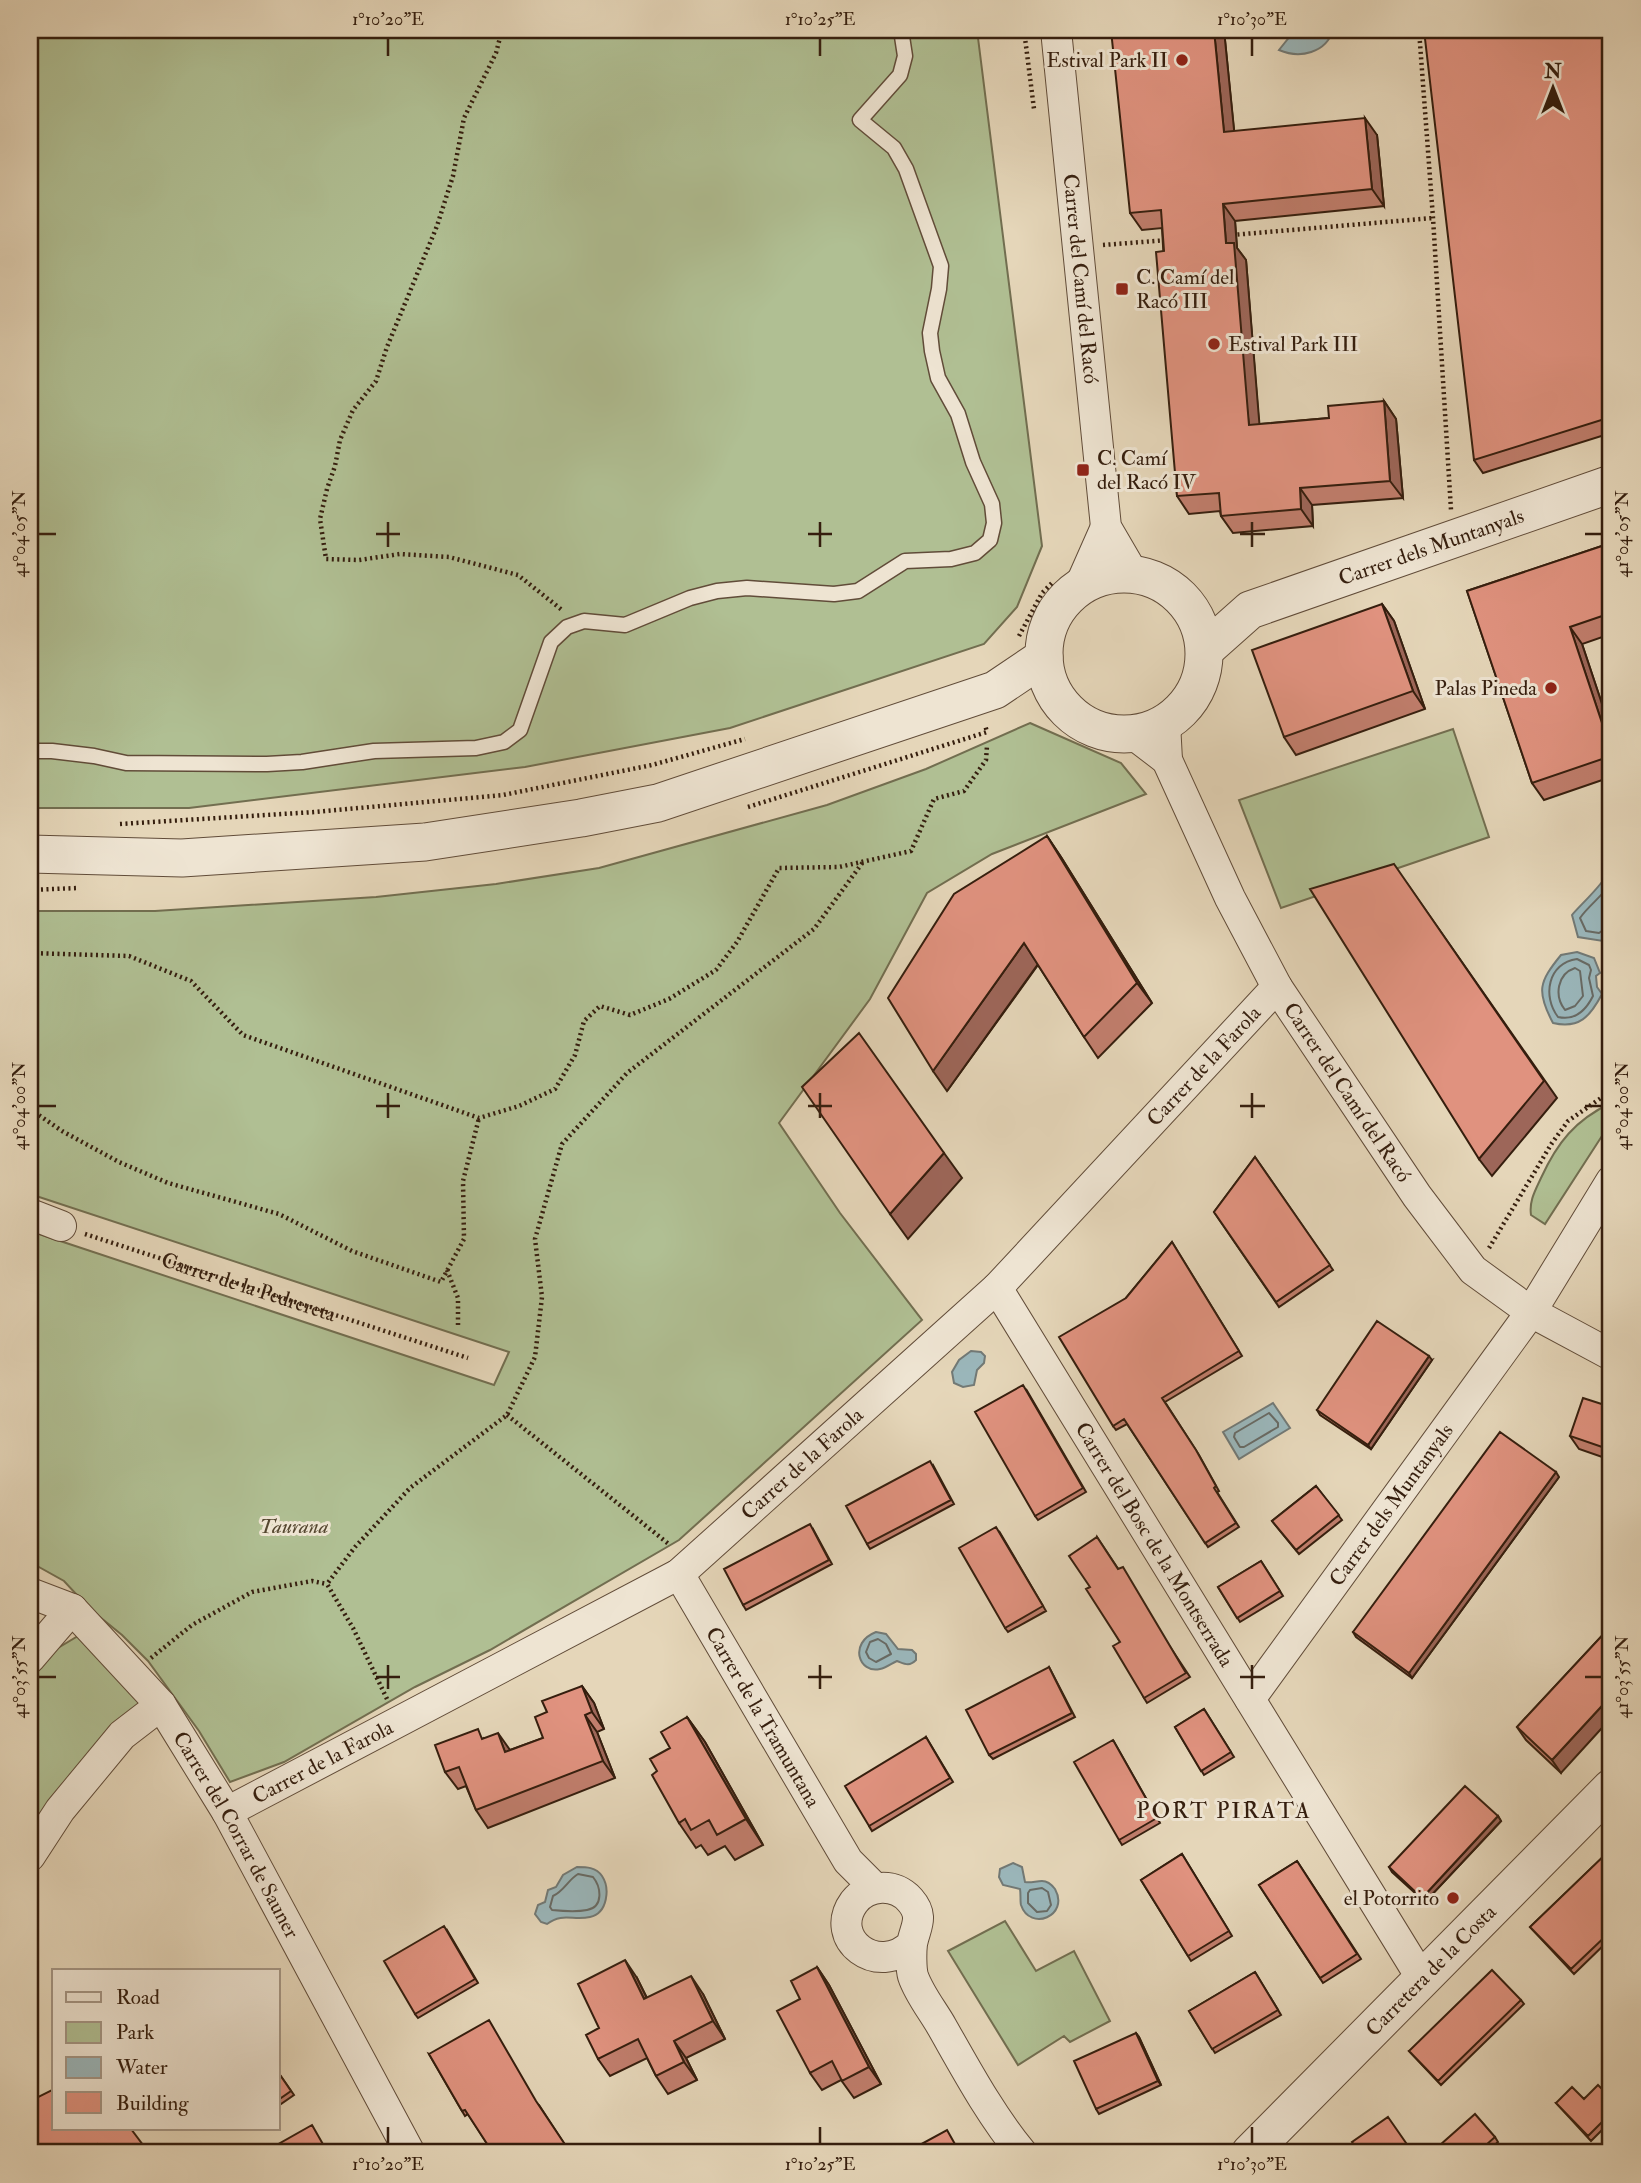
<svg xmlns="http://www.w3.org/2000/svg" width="1641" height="2183" font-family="'IM FELL Double Pica',serif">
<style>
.green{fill:#b0bf93;stroke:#726e50;stroke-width:2}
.water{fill:#9ab6ba;stroke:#727975;stroke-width:2}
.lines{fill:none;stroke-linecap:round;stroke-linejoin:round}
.shore{stroke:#686a64;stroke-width:2}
.service-casing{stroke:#614c39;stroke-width:17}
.minor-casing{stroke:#614c39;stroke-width:32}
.tertiary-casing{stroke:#614c39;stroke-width:39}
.path{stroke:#351e0e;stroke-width:4.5;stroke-dasharray:2 3.5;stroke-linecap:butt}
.service{stroke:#eee4d2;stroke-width:14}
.minor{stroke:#eee4d2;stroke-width:30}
.tertiary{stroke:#eee4d2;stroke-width:37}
.wall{fill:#c17e6d;stroke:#351e0e;stroke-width:2}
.shaded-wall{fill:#9d6659;stroke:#351e0e;stroke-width:2}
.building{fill:#e0927f;stroke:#351e0e;stroke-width:2}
.ticks{fill:none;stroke:#351e0e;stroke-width:2.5}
.poi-dot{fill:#8f2418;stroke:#eee4d2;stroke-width:2.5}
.labels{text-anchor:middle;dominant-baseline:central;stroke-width:6;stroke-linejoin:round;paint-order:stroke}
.poi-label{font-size:21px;fill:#351e0e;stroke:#eee4d2;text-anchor:end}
.street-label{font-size:21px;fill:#351e0e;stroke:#eee4d2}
.park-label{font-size:21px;font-style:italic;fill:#54462f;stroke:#eee4d2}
.neighbourhood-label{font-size:23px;letter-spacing:2px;fill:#351e0e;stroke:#eee4d2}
.neatline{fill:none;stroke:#351e0e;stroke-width:2.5}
.ticks-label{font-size:18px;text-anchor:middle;fill:#351e0e}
</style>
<rect width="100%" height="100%" fill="#e5d6b9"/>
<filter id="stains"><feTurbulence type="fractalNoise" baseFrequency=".00286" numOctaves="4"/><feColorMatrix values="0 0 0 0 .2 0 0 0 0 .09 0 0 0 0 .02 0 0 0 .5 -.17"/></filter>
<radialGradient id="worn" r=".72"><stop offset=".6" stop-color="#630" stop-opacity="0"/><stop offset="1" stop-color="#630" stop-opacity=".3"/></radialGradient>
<path class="green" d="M30,30H977L1042,546L1017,607L984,644L730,728L525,767L189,808H30Z
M1030,723L1121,763L1146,794L992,854L927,893L870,999L779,1123L840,1213L922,1320L679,1540L490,1650L415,1687L284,1762L230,1782L199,1731L148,1661L122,1635L90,1609L64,1581L30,1562V1231L494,1385L509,1352L30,1194V911H155L376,897L496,884L599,868L827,805L926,769Z
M1453,729L1489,837L1281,908L1239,800Z
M1611,1103V1122L1545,1224L1531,1215C1529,1201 1535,1191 1541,1178C1557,1143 1575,1120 1611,1103Z
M78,1636L145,1703L97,1746L30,1828V1675L48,1654Z
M1005,1921L1036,1971L1074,1951L1110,2021L1070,2042L1064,2036L1018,2065L948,1951Z"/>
<path class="water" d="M1302,30H1333C1326,53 1300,59 1279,50L1291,35Z
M1611,831V930L1603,941L1578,937L1572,915C1579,906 1606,882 1607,873C1609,859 1598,848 1611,831Z
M1577,952L1594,958L1600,973L1596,976L1597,987L1602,994C1590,1017 1579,1029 1553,1023C1536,991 1539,982 1561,955Z
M971,1351L981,1352L985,1356L984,1363L977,1370L974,1385L963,1387L954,1383L952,1372L959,1360Z
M1273,1403L1290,1428L1239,1459L1223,1432Z
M876,1632L886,1634L898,1649L912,1650L916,1654V1660C909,1667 905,1664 897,1661C892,1663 886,1668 880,1669C859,1674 848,1643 876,1632Z
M1013,1863L1022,1867L1025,1882C1031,1883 1036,1881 1042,1881C1047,1881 1052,1885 1055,1889C1070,1916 1030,1932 1021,1905C1020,1901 1021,1894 1020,1889L1003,1885L999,1877L1000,1869Z
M577,1867C586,1867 596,1867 602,1876C610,1888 608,1913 590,1917C573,1921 563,1912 547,1924L541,1922L535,1914L538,1905L545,1902L548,1890L556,1887L563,1875Z"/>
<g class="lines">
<path class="shore" d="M1611,882C1607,892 1588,906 1580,918L1586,931L1599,933L1606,928L1611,927
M1577,959L1589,965L1591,970L1589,978L1593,996C1586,1010 1575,1021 1558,1017C1542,996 1548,963 1577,959Z
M1575,968L1580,971L1583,996L1575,1006L1565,1010C1554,996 1557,974 1575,968Z
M1269,1413L1278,1423V1427L1244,1447H1240L1234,1437L1235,1433Z
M878,1639L886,1644L891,1654L876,1662L869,1658L866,1652L870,1642Z
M578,1874L593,1877C601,1887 604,1907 587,1910C577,1912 562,1911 552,1910L550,1907L553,1896C564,1891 568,1880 578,1874Z
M1042,1888L1048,1892L1051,1905L1047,1911L1037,1912L1028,1903V1893L1030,1890Z"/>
<g class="service-casing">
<path id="service" d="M30,751H52L94,756L126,763L267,764L302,762L374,751L476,748L504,742L520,730L551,642L567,627L584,621L625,625L690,598L717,591L747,588L834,594L858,591L905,561L951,559L975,553L990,540L994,523L992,504L973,462L958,414L938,378L932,351L930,333L939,289L941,266L906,169L894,148L860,120L900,75L905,56L901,30"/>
</g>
<g class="minor-casing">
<g id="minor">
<path id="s2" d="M1056,30L1106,527L1134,575"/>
<path d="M1079,588L1106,527"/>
<path id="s3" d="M1165,723L1167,760L1230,898L1277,987L1417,1196L1473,1270L1531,1312L1611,1355"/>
<path d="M1133,734L1167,760"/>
<path d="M30,1214L61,1226"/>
<path id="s4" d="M997,1288L1422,1979"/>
<path id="s5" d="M679,1574L848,1861L875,1888"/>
<path id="s6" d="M30,1593L72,1609L161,1705L227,1812L410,2153"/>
<path d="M30,1658L72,1609"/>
<path id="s7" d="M1250,1699L1531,1312L1611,1181"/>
<path id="s8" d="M227,1812L679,1574L997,1288L1277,987"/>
<path d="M30,1856L60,1810L122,1735L161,1705"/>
<path d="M912,1944C878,1978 827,1939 854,1902C868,1884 895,1883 910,1900C925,1917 915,1927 912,1944C911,1952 911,1969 913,1976C919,1994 933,2011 942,2027C967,2071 990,2114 1022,2153"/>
</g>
</g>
<g class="tertiary-casing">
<g id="tertiary">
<circle cx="1124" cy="654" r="80"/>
<path id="s9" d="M1205,650L1250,610L1611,484"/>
<path d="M30,854L182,858L425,842L581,818L658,803L995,690L1044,657"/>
<path id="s10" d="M1250,2153L1611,1788"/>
</g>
</g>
<g class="path">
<path d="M502,30L496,53L464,118L453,176L437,226L387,347L376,381L353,410L340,440L335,466L327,489L320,519L326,559L359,560L400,554L449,557L518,575L562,610"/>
<path d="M1024,30L1034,109"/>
<path d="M1419,30L1433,218L1451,510"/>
<path d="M1232,235L1433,218"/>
<path d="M1103,245L1168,240"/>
<path d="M1019,636L1042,593L1053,582"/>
<path d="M748,807L987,732L985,725"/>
<path d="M120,824L315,812L503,795L652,765L745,739"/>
<path d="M30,890L78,888"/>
<path d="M30,953L129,956L191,981L243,1035L479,1118L519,1106L555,1089L575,1055L584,1021L600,1006L630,1015L669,999L716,970L737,942L779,868L839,867L911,851L934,799L964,791L986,760L987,746"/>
<path d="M30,1109L62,1131L119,1162L168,1183L279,1214L352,1251L441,1282L464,1239L463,1181L479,1118"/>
<path id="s1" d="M85,1234L468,1358"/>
<path d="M1489,1248L1552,1143L1568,1121L1611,1091"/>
<path d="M447,1270L458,1298V1326"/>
<path d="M507,1415L670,1545"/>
<path d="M151,1658L192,1625L252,1592L312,1581L327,1584"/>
<path d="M387,1699L353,1628L327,1584L355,1547L410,1488L507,1415L535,1357L542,1297L535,1239L562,1144L627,1073L814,929L863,862"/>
</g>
<use href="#service" class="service"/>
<use href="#minor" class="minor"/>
<use href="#tertiary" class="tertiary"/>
</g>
<path class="wall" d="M1224,30L1234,131L1377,135L1384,206L1235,221L1237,248L1246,260L1259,424L1329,418L1384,401L1396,419L1403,498L1312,505L1313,526L1233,533L1221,516L1220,511L1189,514L1177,496L1162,228L1142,230L1130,213Z
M1611,30V433L1483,473L1474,460Z
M1611,543V634L1582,644L1611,731V777L1544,800L1532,783L1467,591Z
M1382,604L1394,621L1425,709L1296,755L1284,737Z
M1047,836L1061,857L1152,1003L1098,1058L1084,1037L1038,965L947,1091Z
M1255,1157L1333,1270L1279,1307L1214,1212Z
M1172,1242L1242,1356L1165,1402L1199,1455L1219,1491L1217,1492L1239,1527L1208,1547L1127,1424L1116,1430L1113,1426L1126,1298Z
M1432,1360L1371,1449L1320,1415L1317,1410Z
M1026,1389L1086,1492L1038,1520L1035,1516Z
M1611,1407V1460L1579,1449L1570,1436Z
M933,1465L954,1504L870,1549L867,1544Z
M1559,1477L1412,1678L1356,1637L1353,1632Z
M1316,1486L1342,1520L1299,1554L1272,1521Z
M813,1529L832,1564L746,1610L743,1605Z
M999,1531L1046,1611L1008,1632L1005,1628Z
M1097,1537L1190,1677L1147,1703L1144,1698L1120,1642L1090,1587Z
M1261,1561L1283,1596L1240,1622L1218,1587Z
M1611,1626L1561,1773L1526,1740L1517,1727Z
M1049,1667L1075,1717L993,1759L989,1755Z
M582,1686L594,1703L604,1729L597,1732L615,1778L488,1828L476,1810L466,1786L458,1789L445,1772L484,1738L510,1750L543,1738L547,1712Z
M1204,1709L1234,1757L1204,1775L1175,1727Z
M687,1717L705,1742L763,1845L735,1860L725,1846L708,1855L701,1845L696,1848L679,1823L670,1748Z
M926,1737L953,1782L872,1831L869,1826Z
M1113,1740L1160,1823L1122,1845L1119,1840Z
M1498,1816L1501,1821L1425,1902L1392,1872L1389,1867Z
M1611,1849V1938L1574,1974L1530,1927Z
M1182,1854L1232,1936L1191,1961L1141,1880Z
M1297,1861L1361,1959L1323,1983L1259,1885Z
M447,1930L478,1983L418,2018L415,2014Z
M817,1967L829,1985L881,2084L854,2098L841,2080L822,2090L810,2073L800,1999Z
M1255,1972L1281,2015L1215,2053L1189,2011Z
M637,1978L647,1998L703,1994L725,2039L686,2058L697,2080L668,2094L656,2076L647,2058L610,2076L598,2059L599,2028Z
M1521,2000L1524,2004L1441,2085L1409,2051Z
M1136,2033L1139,2037L1161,2085L1099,2114L1096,2109Z
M429,2054L539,2105L569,2151L565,2153H493L468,2114L465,2116L462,2111Z
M278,2072L294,2095L278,2106Z
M1611,2089V2125L1609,2123L1591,2141L1556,2103L1607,2094Z
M131,2129L100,2148L89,2153H30Z
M1495,2137L1498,2142L1485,2153H1431Z"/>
<path class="shaded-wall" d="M1214,30H1224L1236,149L1224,132Z
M1365,118L1377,135L1384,206L1372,189Z
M1223,204L1235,221L1237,248L1246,260L1261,443L1249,425L1226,243Z
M1384,401L1396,419L1403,498L1390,481Z
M1300,488L1312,505L1313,526L1301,509Z
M1382,604L1394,621L1425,709L1413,691Z
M1570,627L1582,644L1611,731V750Z
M1047,836L1061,857L1152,1003L1137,983Z
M1406,882L1557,1098L1492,1176L1479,1159Z
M1024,943L1038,964L947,1091L933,1071Z
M944,1153L962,1178L908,1239L890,1214Z
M1429,1356L1432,1360L1371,1449L1368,1445Z
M1556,1472L1559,1477L1412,1678L1409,1673Z
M582,1686L594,1703L604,1729L592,1712Z
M1611,1696V1718L1561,1773L1552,1760Z
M585,1715L597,1732L615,1778L603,1761Z
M687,1717L705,1742L763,1845L746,1819Z
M498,1733L510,1750L517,1770L505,1752Z
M1498,1816L1501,1821L1425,1902L1422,1898Z
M625,1960L637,1978L656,2017L644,1999Z
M817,1967L829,1985L881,2084L869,2067Z
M691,1976L703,1994L725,2039L713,2021Z
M1136,2033L1139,2037L1161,2085L1158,2081Z
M674,2041L686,2058L697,2080L684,2062Z"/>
<path class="building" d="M1111,30H1214L1224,132L1365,118L1372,189L1223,204L1226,243H1234L1249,425L1329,418L1328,406L1384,401L1390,481L1300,488L1301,509L1221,516L1219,493L1177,496L1156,252L1164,251L1161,210L1130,213Z
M1424,30H1611V417L1474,460Z
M1611,543V613L1570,627L1611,750V756L1532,783L1467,591Z
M1382,604L1413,691L1284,737L1252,650Z
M1047,836L1137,983L1084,1037L1024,943L933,1071L888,998L954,894Z
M1394,864L1544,1081L1479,1159L1310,889Z
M859,1033L944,1153L890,1214L802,1087Z
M1255,1157L1330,1265L1276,1302L1214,1212Z
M1172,1242L1239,1351L1162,1398L1196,1450L1216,1486L1214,1488L1236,1523L1205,1543L1124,1419L1113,1426L1059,1337L1126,1298Z
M1377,1321L1429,1356L1368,1445L1317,1410Z
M1023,1385L1083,1488L1035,1516L975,1412Z
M1583,1398L1611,1407V1450L1570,1436Z
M1500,1432L1556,1472L1409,1673L1353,1632Z
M930,1461L951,1500L867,1544L846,1506Z
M1316,1486L1339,1515L1296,1550L1272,1521Z
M810,1524L829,1560L743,1605L724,1569Z
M996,1527L1043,1606L1005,1628L959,1548Z
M1097,1537L1118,1569L1123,1567L1186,1673L1144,1698L1113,1646L1120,1642L1086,1589L1090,1587L1069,1556Z
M1261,1561L1280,1591L1237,1618L1218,1587Z
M1611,1626V1696L1552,1760L1517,1727Z
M1049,1667L1072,1713L989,1755L966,1710Z
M582,1686L592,1712L585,1715L603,1761L476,1810L459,1767L445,1772L435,1745L478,1729L482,1739L498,1733L505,1752L543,1738L535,1717L547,1712L542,1701Z
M1204,1709L1231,1752L1201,1771L1175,1727Z
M687,1717L746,1819L717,1835L709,1820L691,1830L685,1819L679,1823L652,1775L657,1771L650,1759L670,1748L661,1732Z
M926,1737L950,1778L869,1826L845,1786Z
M1113,1740L1157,1818L1119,1840L1074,1762Z
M1465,1786L1498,1816L1422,1898L1389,1867Z
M1611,1849V1931L1571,1969L1530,1927Z
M1182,1854L1229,1931L1188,1956L1141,1880Z
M1297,1861L1357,1954L1320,1978L1259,1885Z
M444,1926L475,1979L415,2014L384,1961Z
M625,1960L644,1999L691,1976L713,2021L674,2041L684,2062L656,2076L638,2039L598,2059L586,2035L599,2028L578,1984Z
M817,1967L869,2067L842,2081L832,2061L810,2073L777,2011L800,1999L791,1981Z
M1492,1970L1521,2000L1438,2081L1409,2051Z
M1255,1972L1278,2010L1212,2049L1189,2011Z
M489,2020L536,2101L566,2146L555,2153H493L465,2110L462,2111L429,2054Z
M1136,2033L1158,2081L1096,2109L1074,2061Z
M278,2072L291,2091L278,2100Z
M1598,2085L1607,2094L1611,2089V2123L1606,2118L1588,2136L1556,2103L1572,2087L1584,2099Z
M54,2089V2129H131L149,2153H105L97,2144L77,2153H30V2101Z
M1475,2114L1495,2137L1477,2153H1431Z
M1388,2117L1413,2153H1360L1352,2142Z
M312,2125L328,2153H278L275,2146Z
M947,2130L960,2153H905Z"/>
<path class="ticks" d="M388,38V56M820,38V56M1252,38V56M388,522V547M820,522V547M1252,522V547M38,534H56M376,534H400M808,534H832M1240,534H1265M1585,534H1602M388,1093V1118M820,1093V1118M1252,1093V1118M38,1106H56M376,1106H400M808,1106H832M1240,1106H1265M1585,1106H1602M388,1665V1689M820,1665V1689M1252,1665V1689M38,1677H56M376,1677H400M808,1677H832M1240,1677H1265M1585,1677H1602M388,2127V2144M820,2127V2144M1252,2127V2144"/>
<g class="poi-dot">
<circle cx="1182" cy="60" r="7"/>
<rect x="1115" y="282" width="14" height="14" rx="3.5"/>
<circle cx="1214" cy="344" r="7"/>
<rect x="1076" y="463" width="14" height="14" rx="3.5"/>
<circle cx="1551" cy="688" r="7"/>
<circle cx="1453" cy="1898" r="7"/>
</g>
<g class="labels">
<g class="poi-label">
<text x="1168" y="60">Estival Park II</text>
<text x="1136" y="277" text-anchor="start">C. Camí del<tspan x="1136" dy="24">Racó III</tspan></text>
<text x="1228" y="344" text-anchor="start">Estival Park III</text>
<text x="1097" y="458" text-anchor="start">C. Camí<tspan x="1097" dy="24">del Racó IV</tspan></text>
<text x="1537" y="688">Palas Pineda</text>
<text x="1439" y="1898">el Potorrito</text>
</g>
<g class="street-label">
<text stroke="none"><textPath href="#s2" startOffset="250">Carrer del Camí del Racó</textPath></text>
<text stroke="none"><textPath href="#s9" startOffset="252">Carrer dels Muntanyals</textPath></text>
<text stroke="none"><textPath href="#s8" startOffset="1242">Carrer de la Farola</textPath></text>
<text stroke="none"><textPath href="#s3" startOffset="416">Carrer del Camí del Racó</textPath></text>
<text stroke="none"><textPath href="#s1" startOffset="172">Carrer de la Pedrereta</textPath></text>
<text stroke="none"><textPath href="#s8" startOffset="676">Carrer de la Farola</textPath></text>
<text stroke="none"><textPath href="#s7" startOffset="240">Carrer dels Muntanyals</textPath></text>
<text stroke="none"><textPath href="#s4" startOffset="301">Carrer del Bosc de la Montserrada</textPath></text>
<text stroke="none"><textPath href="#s5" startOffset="166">Carrer de la Tramuntana</textPath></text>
<text stroke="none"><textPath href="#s8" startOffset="108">Carrer de la Farola</textPath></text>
<text stroke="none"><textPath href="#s6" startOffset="326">Carrer del Corrar de Sauner</textPath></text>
<text stroke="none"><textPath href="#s10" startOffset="257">Carretera de la Costa</textPath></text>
</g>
<g class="park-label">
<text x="294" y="1526">Taurana</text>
</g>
<g class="neighbourhood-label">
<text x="1224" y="1810">PORT PIRATA</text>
</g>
</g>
<rect width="1641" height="2183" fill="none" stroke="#e5d6b9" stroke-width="77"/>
<rect x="52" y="1969" width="228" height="161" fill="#eee4d2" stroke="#a49584" stroke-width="2"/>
<rect x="66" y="1992" width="35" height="10" fill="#eee4d2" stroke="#a49584" stroke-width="2"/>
<text x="116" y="2004" font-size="21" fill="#351e0e">Road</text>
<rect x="66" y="2022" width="35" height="21" fill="#b0bf93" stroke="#a49584" stroke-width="2"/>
<text x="116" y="2039" font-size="21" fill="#351e0e">Park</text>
<rect x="66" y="2057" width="35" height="21" fill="#9ab6ba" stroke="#a49584" stroke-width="2"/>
<text x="116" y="2074" font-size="21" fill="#351e0e">Water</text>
<rect x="66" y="2092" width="35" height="21" fill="#e0927f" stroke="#a49584" stroke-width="2"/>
<text x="116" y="2110" font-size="21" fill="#351e0e">Building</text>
<g transform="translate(1553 88)" stroke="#eee4d2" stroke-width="5" paint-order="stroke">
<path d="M0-5L12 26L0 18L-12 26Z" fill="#351e0e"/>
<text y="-10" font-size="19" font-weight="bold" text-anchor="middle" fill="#351e0e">N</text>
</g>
<rect x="38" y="38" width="1564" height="2106" class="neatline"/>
<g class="ticks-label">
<text x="388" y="25">1°10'20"E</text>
<text x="820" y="25">1°10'25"E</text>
<text x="1252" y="25">1°10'30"E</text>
<text transform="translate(19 534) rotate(-90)" y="6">41°04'05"N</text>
<text transform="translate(1622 534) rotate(-90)" y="6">41°04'05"N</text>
<text transform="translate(19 1106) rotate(-90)" y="6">41°04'00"N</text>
<text transform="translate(1622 1106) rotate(-90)" y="6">41°04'00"N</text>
<text transform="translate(19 1677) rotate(-90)" y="6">41°03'55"N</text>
<text transform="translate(1622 1677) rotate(-90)" y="6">41°03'55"N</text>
<text x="388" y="2170">1°10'20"E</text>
<text x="820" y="2170">1°10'25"E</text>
<text x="1252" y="2170">1°10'30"E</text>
</g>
<rect width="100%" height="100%" filter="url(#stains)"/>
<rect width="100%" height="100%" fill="url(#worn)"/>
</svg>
